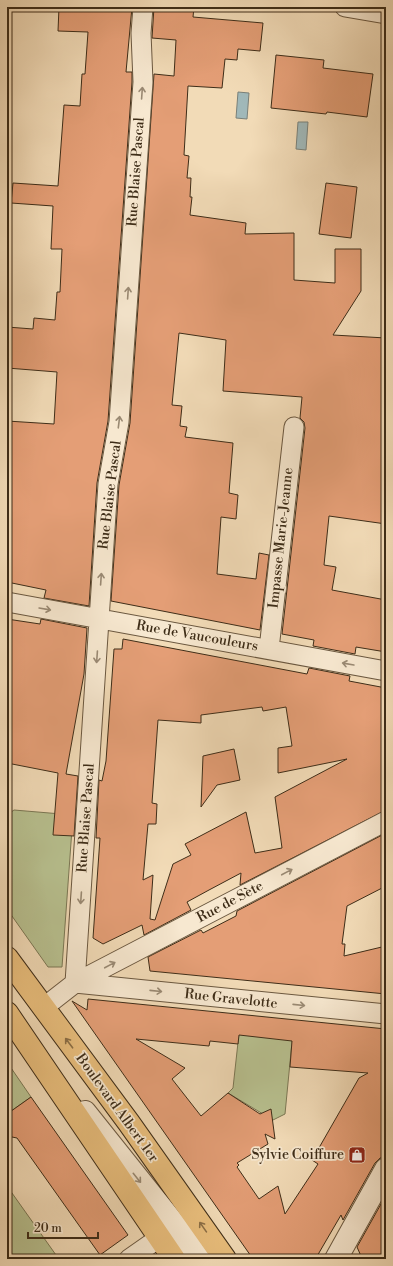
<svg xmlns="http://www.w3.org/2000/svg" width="393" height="1266" font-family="'Libre Bodoni',serif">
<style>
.green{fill:#b8c190;stroke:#7b7754}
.water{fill:#a0b8b9;stroke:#798079}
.building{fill:#e49e76;stroke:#3e2d18;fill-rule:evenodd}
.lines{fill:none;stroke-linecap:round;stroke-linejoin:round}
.minor-casing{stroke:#6b5840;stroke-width:21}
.tertiary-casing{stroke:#6b5840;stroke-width:24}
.primary-casing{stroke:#3e2d18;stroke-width:24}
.minor{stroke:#f7e8d0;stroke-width:19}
.tertiary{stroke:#f7e8d0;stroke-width:22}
.primary{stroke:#e9be7c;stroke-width:22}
.oneway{stroke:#9a8a74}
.oneway2{stroke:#8b6e45}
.labels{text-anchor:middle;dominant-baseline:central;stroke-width:3.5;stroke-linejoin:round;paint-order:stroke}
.street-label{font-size:14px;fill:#3e2d18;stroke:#f7e8d0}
.poi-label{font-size:14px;fill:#3e2d18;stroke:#f7e8d0;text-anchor:end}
</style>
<rect width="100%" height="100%" fill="#f2dbb7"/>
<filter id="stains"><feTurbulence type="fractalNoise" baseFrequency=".005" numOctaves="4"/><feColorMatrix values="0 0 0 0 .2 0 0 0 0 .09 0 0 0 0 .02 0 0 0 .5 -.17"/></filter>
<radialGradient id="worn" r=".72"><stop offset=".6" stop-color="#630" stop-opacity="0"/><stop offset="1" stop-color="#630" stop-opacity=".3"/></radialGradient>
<path class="green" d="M14,810L73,815L62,967H48L7,909V815Z
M241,1015L294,1021L285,1114L273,1120L228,1093L233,1088Z
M7,1062L31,1097L7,1114Z
M7,1186L56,1255L50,1259H7Z"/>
<path class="water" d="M238,92L249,93L247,119L236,118Z
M298,122H308L306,150L296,149Z"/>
<path class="building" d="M59,7H132L126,72H132V82L108,421L97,483L89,606L44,598L46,590L7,582V421L54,424L57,372L7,368V327L33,329L34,318L55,320L57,292H60L62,249H51L53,206L11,203L13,183L58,186L64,105L80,106L82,74H85L88,32L58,31Z
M154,7H194L193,17L263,23L260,51L238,49L237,60L225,59L222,88L188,86L184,155L189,156L187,178H191L190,197H192L190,215L246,223L245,234L294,233V280L335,283V249H361V291L333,335L386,338V524L329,516L324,565L336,567L332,590L386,600V652L356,647L355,654L313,646L314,640L282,634L305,428L304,422L300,418L302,397L223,391L226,340L179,333L172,405L182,406L180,426L187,427L185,437L233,443L229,493L238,495L236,519L221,517L217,574L256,579L259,553L269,555L260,630L111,601L119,485L130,423L154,74L174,76L176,40L152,38Z
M276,55L324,60L323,68L373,74L367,117L327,112L326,114L271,108Z
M326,183L357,187L351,238L319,234Z
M7,619L40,624L41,619L87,628L84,674L66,774L78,776L74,836L53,835L58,773L7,763Z
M123,639L307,674L309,668L350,676L349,681L386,688V810L240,885L241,873L209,890L187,902L191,910L144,935L142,925L103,944L93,938L100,838H96L99,780L102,781L106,761L114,649H122ZM262,707L263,711L286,707L292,746L278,748V773L347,759L275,797L282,848L255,853L246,812L185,844L191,855L173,864L155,920L150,919L153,875L143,880L148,824H156L157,804L152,803L158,720L201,723V715Z
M234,749L240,780L217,785L201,807L203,756Z
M386,833V886L347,906L342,944H345L344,956L386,946V994L150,971L148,957L201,930L203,933L236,916L237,911Z
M88,999L386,1029V1157L380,1158L375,1163L343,1220L341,1215L316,1258L253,1259L72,1001L87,1010ZM239,1035L292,1041L290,1067L368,1073L359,1078L312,1160L318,1164L285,1214L278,1186L259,1199L237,1167L239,1165L237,1163L268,1144L265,1134L275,1139L271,1109L260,1114L228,1093L201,1116L172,1079L185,1068L136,1039L209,1046L210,1041L238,1044Z
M31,1097L128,1235L100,1255L17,1138L7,1136V1114Z
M386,1195V1255L361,1256L357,1247Z"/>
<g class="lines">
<g class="minor-casing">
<path id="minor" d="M345,7L386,14
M7,602L386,671
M269,649L294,427
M75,983L108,484L119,422L143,82L141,33L143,7
M75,983L386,1014
M43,1008L75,983L386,821
M129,1259L159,1238"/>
</g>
<g class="tertiary-casing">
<path id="tertiary" d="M85,1112L176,1226L199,1259
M336,1259L386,1169"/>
</g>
<g class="primary-casing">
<path id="primary" d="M7,958L129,1123L225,1259
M7,1013L174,1259"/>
</g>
<use href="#minor" class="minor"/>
<use href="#tertiary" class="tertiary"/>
<use href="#primary" class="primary"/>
</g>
<defs><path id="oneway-shaft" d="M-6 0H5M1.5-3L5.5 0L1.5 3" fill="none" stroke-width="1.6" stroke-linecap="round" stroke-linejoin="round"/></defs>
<g class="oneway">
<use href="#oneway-shaft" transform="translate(142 93) rotate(-86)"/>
<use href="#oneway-shaft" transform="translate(128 293) rotate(-86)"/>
<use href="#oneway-shaft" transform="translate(119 422) rotate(-83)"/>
<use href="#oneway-shaft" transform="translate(101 579) rotate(-86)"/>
<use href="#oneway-shaft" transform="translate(45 609) rotate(10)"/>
<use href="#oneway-shaft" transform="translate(97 657) rotate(94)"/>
<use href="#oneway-shaft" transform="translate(348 664) rotate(-170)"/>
<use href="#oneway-shaft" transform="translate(287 872) rotate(-28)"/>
<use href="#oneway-shaft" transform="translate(81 898) rotate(94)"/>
<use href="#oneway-shaft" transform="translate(110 965) rotate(-28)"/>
<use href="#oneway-shaft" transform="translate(156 991) rotate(6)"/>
<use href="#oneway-shaft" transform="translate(299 1005) rotate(6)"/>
<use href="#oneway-shaft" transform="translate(137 1178) rotate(51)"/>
</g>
<g class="oneway2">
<use href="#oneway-shaft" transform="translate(69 1043) rotate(-127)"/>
<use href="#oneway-shaft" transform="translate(203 1227) rotate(-125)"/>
</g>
<defs>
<g id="shop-square" transform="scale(0.9)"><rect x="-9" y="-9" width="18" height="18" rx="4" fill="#8f2418" stroke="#f7e8d0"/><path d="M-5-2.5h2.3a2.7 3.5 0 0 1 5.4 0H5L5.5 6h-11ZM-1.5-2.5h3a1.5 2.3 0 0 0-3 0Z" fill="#fff"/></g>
</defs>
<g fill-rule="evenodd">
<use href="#shop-square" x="357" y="1155"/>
</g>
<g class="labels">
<g class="street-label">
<text transform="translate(136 172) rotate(-86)">Rue Blaise Pascal</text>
<text transform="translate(110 495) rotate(-83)">Rue Blaise Pascal</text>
<text transform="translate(281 538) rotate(-84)">Impasse Marie-Jeanne</text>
<text transform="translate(197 636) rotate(10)">Rue de Vaucouleurs</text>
<text transform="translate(86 818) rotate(-86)">Rue Blaise Pascal</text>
<text transform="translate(230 902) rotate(-28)">Rue de Sète</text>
<text transform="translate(231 999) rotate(6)">Rue Gravelotte</text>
<text transform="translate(117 1108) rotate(54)">Boulevard Albert 1er</text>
</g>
<g class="poi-label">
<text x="344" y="1155">Sylvie Coiffure</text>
</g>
</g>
<rect width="393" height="1266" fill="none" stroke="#f2dbb7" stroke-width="24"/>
<rect x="8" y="8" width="377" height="1250" fill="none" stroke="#3e2d18" stroke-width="2"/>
<rect x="12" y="12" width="369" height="1242" fill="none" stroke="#3e2d18"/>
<path d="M28 1232v6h70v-6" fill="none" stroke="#3e2d18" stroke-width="2"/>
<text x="34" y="1232" font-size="12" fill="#3e2d18" stroke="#f7e8d0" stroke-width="3" paint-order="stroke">20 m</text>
<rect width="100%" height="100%" filter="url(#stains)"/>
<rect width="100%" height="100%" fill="url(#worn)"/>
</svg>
